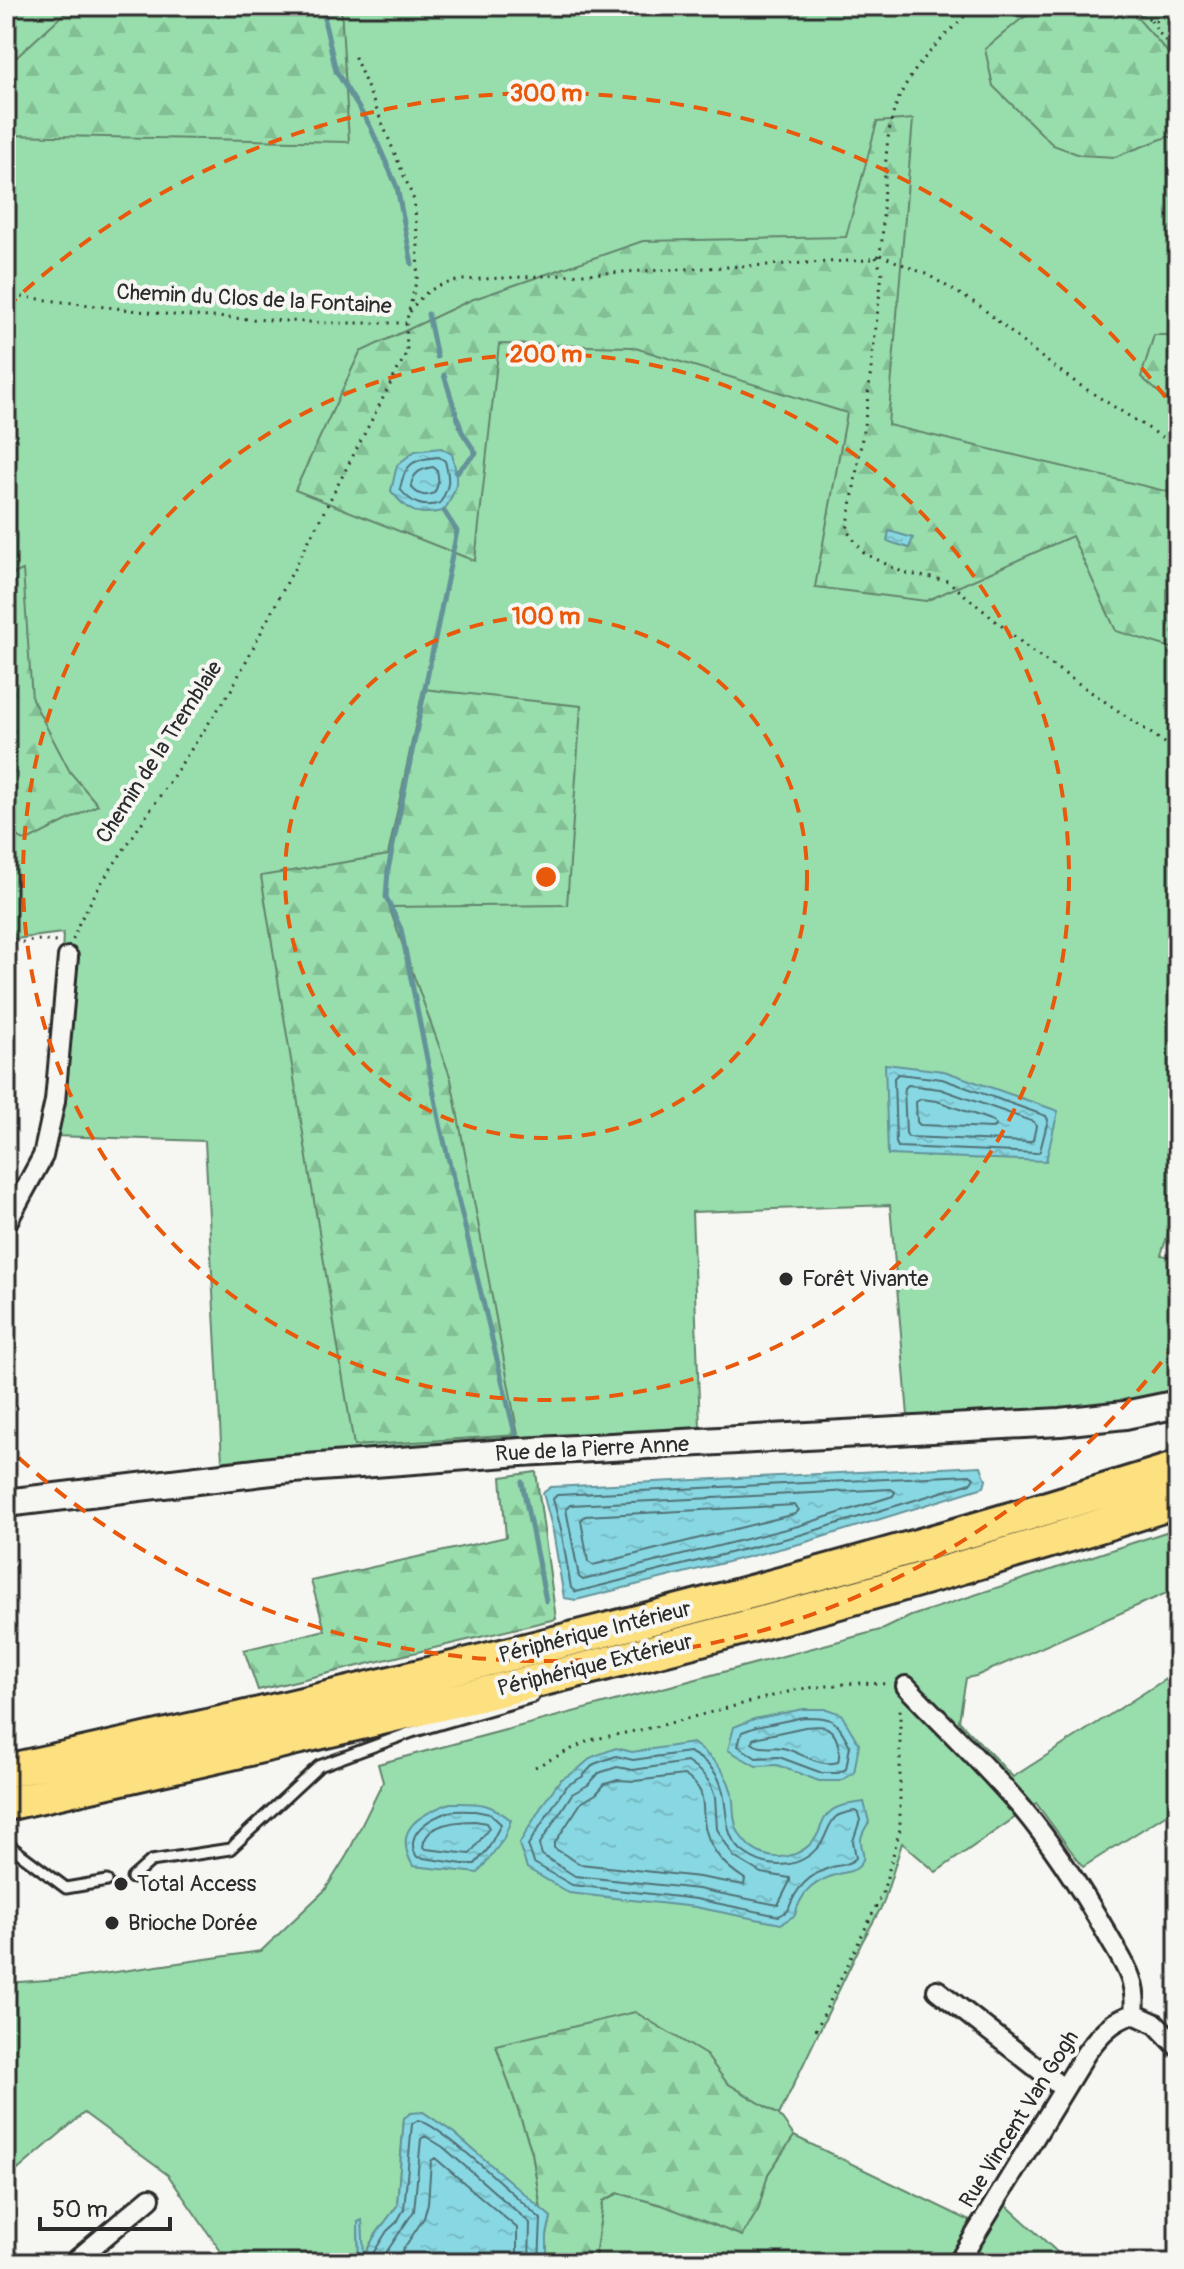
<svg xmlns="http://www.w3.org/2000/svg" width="1184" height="2269" font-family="Pangolin,sans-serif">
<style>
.green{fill:#98deac;stroke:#62846c;stroke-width:2}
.forest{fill:url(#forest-firs);stroke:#62846c;stroke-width:2}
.water{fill:url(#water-ripples);stroke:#639399;stroke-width:2}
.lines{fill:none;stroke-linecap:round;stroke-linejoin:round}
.shore{stroke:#507075;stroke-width:2}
.stream{stroke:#639399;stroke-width:5}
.lane-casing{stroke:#2b2b2b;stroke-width:15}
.street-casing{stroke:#2b2b2b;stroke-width:24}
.secondary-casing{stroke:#2b2b2b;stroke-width:32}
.highway-casing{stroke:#2b2b2b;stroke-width:38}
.path{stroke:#2b2b2b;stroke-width:3;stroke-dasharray:2 6;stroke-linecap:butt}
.lane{stroke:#f6f6f2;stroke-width:9}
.street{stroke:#f6f6f2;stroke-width:18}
.secondary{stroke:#f6f6f2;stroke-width:26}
.highway{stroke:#fde080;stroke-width:32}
.ring{fill:none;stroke:#e8590c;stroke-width:4;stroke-dasharray:14 10}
.poi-dot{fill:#2b2b2b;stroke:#f6f6f2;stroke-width:3}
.labels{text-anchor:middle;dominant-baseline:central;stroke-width:8;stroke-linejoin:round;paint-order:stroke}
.street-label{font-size:22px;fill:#2b2b2b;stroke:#f6f6f2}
.poi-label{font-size:22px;fill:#2b2b2b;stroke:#f6f6f2;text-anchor:start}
.centre{fill:#e8590c;stroke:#f6f6f2;stroke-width:4}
.ring-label{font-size:24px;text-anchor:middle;font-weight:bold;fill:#e8590c;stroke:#f6f6f2;stroke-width:8;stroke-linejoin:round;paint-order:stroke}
</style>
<defs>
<pattern id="forest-firs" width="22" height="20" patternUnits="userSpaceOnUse" patternTransform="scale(2)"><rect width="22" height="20" fill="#98deac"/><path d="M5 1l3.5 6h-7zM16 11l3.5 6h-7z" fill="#83bf94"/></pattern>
<pattern id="water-ripples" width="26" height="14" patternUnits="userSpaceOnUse" patternTransform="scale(2)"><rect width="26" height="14" fill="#88d8e3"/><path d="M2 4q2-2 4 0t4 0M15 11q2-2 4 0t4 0" fill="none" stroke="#76bac3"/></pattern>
</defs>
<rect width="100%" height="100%" fill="#f6f6f2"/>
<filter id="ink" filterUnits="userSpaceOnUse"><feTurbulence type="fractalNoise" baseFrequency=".0125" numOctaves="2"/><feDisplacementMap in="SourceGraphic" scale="16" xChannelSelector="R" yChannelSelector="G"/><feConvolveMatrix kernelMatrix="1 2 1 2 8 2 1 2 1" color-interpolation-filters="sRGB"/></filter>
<g filter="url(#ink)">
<path class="green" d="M6,6H1178V1203L1161,1255L1178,1258V1390L1155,1400L1130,1404L908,1416L890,1205L692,1212L700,1427L515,1445L222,1461L205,1141L54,1136L63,933L6,940Z
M1178,1528V1588L976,1676L966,1678L959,1721L1013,1777L1178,1671V1807L1083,1867L1036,1803L936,1872L902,1843L883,1904L862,1942L779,2115L727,2083L705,2055L496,2045L532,2152L541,2209L454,2133L423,2112L404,2118L397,2206L374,2237L363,2258L362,2221L358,2222L359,2263H229L168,2175L84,2113L6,2180V1983L74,1978L261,1951L325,1890L347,1855L383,1782L378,1764L884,1629L911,1616Z
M794,2136L974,2223L993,2193L1069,2263H594L603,2201L619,2193L662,2205L758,2210L768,2174Z"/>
<path class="forest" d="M72,6H341L349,142L6,135V67Z
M1045,6H1127L1178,64V137H1167L1115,157L1080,155L1053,145L993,86L985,49L1021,19Z
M913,119L888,425L1178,494V650L1116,631L1072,536L926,601L815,587L847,413L632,347L499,344L475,561L295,490L360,352L471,300L643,241L846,237L877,122Z
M1154,335H1178V409L1141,377Z
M23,570L32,699L70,772L98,805L27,841L6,832V577Z
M423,689L581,706L567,905L389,907L451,1079L518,1435L354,1446L261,876L388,855Z
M536,1472L556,1619L258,1690L244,1650L325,1630L311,1581L506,1537L501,1477Z
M635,2012L706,2055L727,2083L779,2115L794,2136L768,2174L758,2210L742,2236L662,2205L618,2193L603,2201L594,2263H547V2235L551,2217L541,2209L532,2152L496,2045Z"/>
<path class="water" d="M441,448L452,454C459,482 458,487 444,511C415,516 410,513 391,491L397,465L415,451Z
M889,531L913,538L909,548L887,541Z
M885,1064L944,1071L1058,1111L1046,1161L888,1155Z
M981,1466L986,1480L984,1487L803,1543L576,1600L564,1598L553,1531L543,1493L551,1487Z
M803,1709H827L841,1714L859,1744L854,1773L840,1781H819L777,1765L756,1766L728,1750L734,1727L754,1719Z
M693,1743C714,1759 730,1773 733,1801C734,1812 733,1821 738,1831C753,1862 793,1866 814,1840C821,1832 821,1820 829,1813C838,1804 852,1804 864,1802L869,1822C866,1827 862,1832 861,1839C860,1850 869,1858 857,1868C852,1872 845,1872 839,1874C816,1880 801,1891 795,1915L781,1924L695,1907L569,1893L527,1868L519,1844L543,1804L560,1780L577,1770L592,1757L616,1748L632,1752Z
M450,1803C479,1803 487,1801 511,1820L503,1840L478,1873L413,1866C392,1829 419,1815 450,1803Z
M423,2112L454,2133L551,2217L547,2235V2263H359L358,2222L362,2220L364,2256L374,2237L397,2206L404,2118L411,2113Z"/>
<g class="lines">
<path class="shore" d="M439,457L445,461C450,480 450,486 440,503C423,509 411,503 400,489C405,463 413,459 439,457Z
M433,467L437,470C439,479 439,485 434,493C425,498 416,494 411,486C413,473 420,469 433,467Z
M898,1074L942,1079L1046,1116L1048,1120L1040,1151L1037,1153L898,1147L896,1143L894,1078Z
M908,1085L940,1089L1034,1122L1036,1126L1033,1140L1029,1142L908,1137L906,1133L904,1089Z
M921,1099L937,1101L993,1121L996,1126L992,1128L920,1125L917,1122L916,1102Z
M970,1475L974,1478L971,1483L800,1535L576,1592L571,1588L561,1529L553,1499L557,1495Z
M891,1489L895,1492L893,1496L798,1526L583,1580L579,1577L566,1509L570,1505Z
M795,1505L799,1510L795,1514L593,1565L588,1562L581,1520L585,1516Z
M804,1717C835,1717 836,1720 850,1746L846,1769L838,1773H822L779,1757L756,1758L738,1746L742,1732L756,1727Z
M805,1727C811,1727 820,1725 825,1727C838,1732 841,1751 838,1762C819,1768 801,1752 783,1748C772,1746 760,1750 752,1743L753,1739L759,1737Z
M689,1752C747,1780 708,1828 746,1854C771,1871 803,1869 822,1842C827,1834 829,1822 837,1816C843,1813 849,1812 855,1811L858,1813L860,1820L853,1841L856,1858C849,1865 841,1865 832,1867C809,1874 795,1888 788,1911L779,1916L696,1899L572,1885L534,1863L528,1845L566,1786L582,1777L594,1764L616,1756L633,1760Z
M687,1762L702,1773L710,1783L715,1797L717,1829L734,1857L761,1873L790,1878V1881L778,1905L698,1889L575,1876L542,1855L539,1845L572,1794L588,1785L599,1773L617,1767L633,1770Z
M684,1775C711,1792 699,1806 706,1831C712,1853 726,1867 745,1879L744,1885L699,1877L580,1864L554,1848V1844L581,1803L596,1794L605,1784L618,1780L635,1781Z
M475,1811L490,1814L501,1824L488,1849L475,1864H463L417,1857C403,1834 429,1818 449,1812C457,1810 467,1811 475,1811Z
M475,1821L486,1823L489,1828L470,1854L426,1849L423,1847C425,1823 456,1821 475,1821Z
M367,2263L387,2231L397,2222L404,2209L412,2124L418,2120C441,2125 518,2199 541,2219L539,2263
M379,2263L414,2211L421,2139L425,2136L443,2147L530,2223L529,2263
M394,2263L424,2218L428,2203L431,2161L435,2158L517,2228V2263"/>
<path class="stream" d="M324,6L325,24L336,71L370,126L397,187L412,264
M428,314L437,357
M444,375L462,432L476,453L456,473
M444,511L457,531L388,870L386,897L401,929L440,1124L516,1438
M522,1482L546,1601"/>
<g class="lane-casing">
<path id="lane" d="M6,1845L10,1846L66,1888L107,1881
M132,1878L151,1861L230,1849L319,1766L412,1732L533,1697"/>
</g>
<g class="street-casing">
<path id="street" d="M6,1224L43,1156L55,1101L68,957
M906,1686C944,1726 984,1764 1021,1807C1052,1844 1083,1892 1107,1934C1123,1963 1138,1979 1134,2014L1156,2024L1178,2047
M937,1990L1064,2089
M73,2263L150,2198
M958,2263L1086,2053C1099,2035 1112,2020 1134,2014"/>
</g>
<g class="secondary-casing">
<path id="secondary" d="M6,1503L280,1470L521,1452L1060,1422L1125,1415L1178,1404"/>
</g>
<g class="highway-casing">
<path id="highway" d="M6,1771C400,1685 793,1589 1178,1468
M6,1804C400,1716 794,1625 1178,1501"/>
</g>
<path class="path" d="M1137,6L1146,17L1155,21L1178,10
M1167,16L1178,21
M1151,20L1158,32L1178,55
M880,255L928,275L980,306L1033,351L1078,384L1178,447
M876,257L882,273L866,413L847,531L864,553L904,573L948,581L1033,652L1178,752
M6,295L173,315L327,323H406
M410,312C423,290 439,284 462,280L868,260L878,256C885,243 882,207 884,189C886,163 886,134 895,108C909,67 945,36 975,6
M73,940L79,923L100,885L231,690L407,352L406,323L417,278L418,244L414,200L354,55
M6,944L40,940L56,942
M535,1767L590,1740L655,1727L799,1689L855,1683L889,1684
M816,2030L883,1892L900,1829V1708"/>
<use href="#lane" class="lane"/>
<use href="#street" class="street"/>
<use href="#secondary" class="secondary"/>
<use href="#highway" class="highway"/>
</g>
</g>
<g class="ring">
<circle cx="546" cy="877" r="261"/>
<circle cx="546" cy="877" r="523"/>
<path d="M1176 1343A784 784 0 0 1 6 1446M6 308A784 784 0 0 1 1176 411"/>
</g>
<g class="poi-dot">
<circle cx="786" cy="1279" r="8"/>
<circle cx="121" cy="1884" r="8"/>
<circle cx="112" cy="1923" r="8"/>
</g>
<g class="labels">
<g class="street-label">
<text transform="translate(254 299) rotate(3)">Chemin du Clos de la Fontaine</text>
<text transform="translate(159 752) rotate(-57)">Chemin de la Tremblaie</text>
<text transform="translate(592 1449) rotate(-3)">Rue de la Pierre Anne</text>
<text transform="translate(595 1632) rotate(-14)">Périphérique Intérieur</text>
<text transform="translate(595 1665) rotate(-14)">Périphérique Extérieur</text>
<text transform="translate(1019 2119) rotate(-58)">Rue Vincent Van Gogh</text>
</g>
<g class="poi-label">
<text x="802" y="1279">Forêt Vivante</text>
<text x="137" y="1884">Total Access</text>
<text x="128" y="1923">Brioche Dorée</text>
</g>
</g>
<circle cx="546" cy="877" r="12" class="centre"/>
<g class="ring-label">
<text x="546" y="101">300 m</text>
<text x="546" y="362">200 m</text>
<text x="546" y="624">100 m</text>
</g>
<rect width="1184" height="2269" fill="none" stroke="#f6f6f2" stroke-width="32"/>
<rect x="16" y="16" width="1152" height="2237" fill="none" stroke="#2b2b2b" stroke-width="3" filter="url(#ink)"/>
<path d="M40 2217v12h130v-12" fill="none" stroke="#2b2b2b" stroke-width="4"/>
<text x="52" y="2217" font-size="24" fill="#2b2b2b" stroke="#f6f6f2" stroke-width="6" paint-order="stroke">50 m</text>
</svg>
